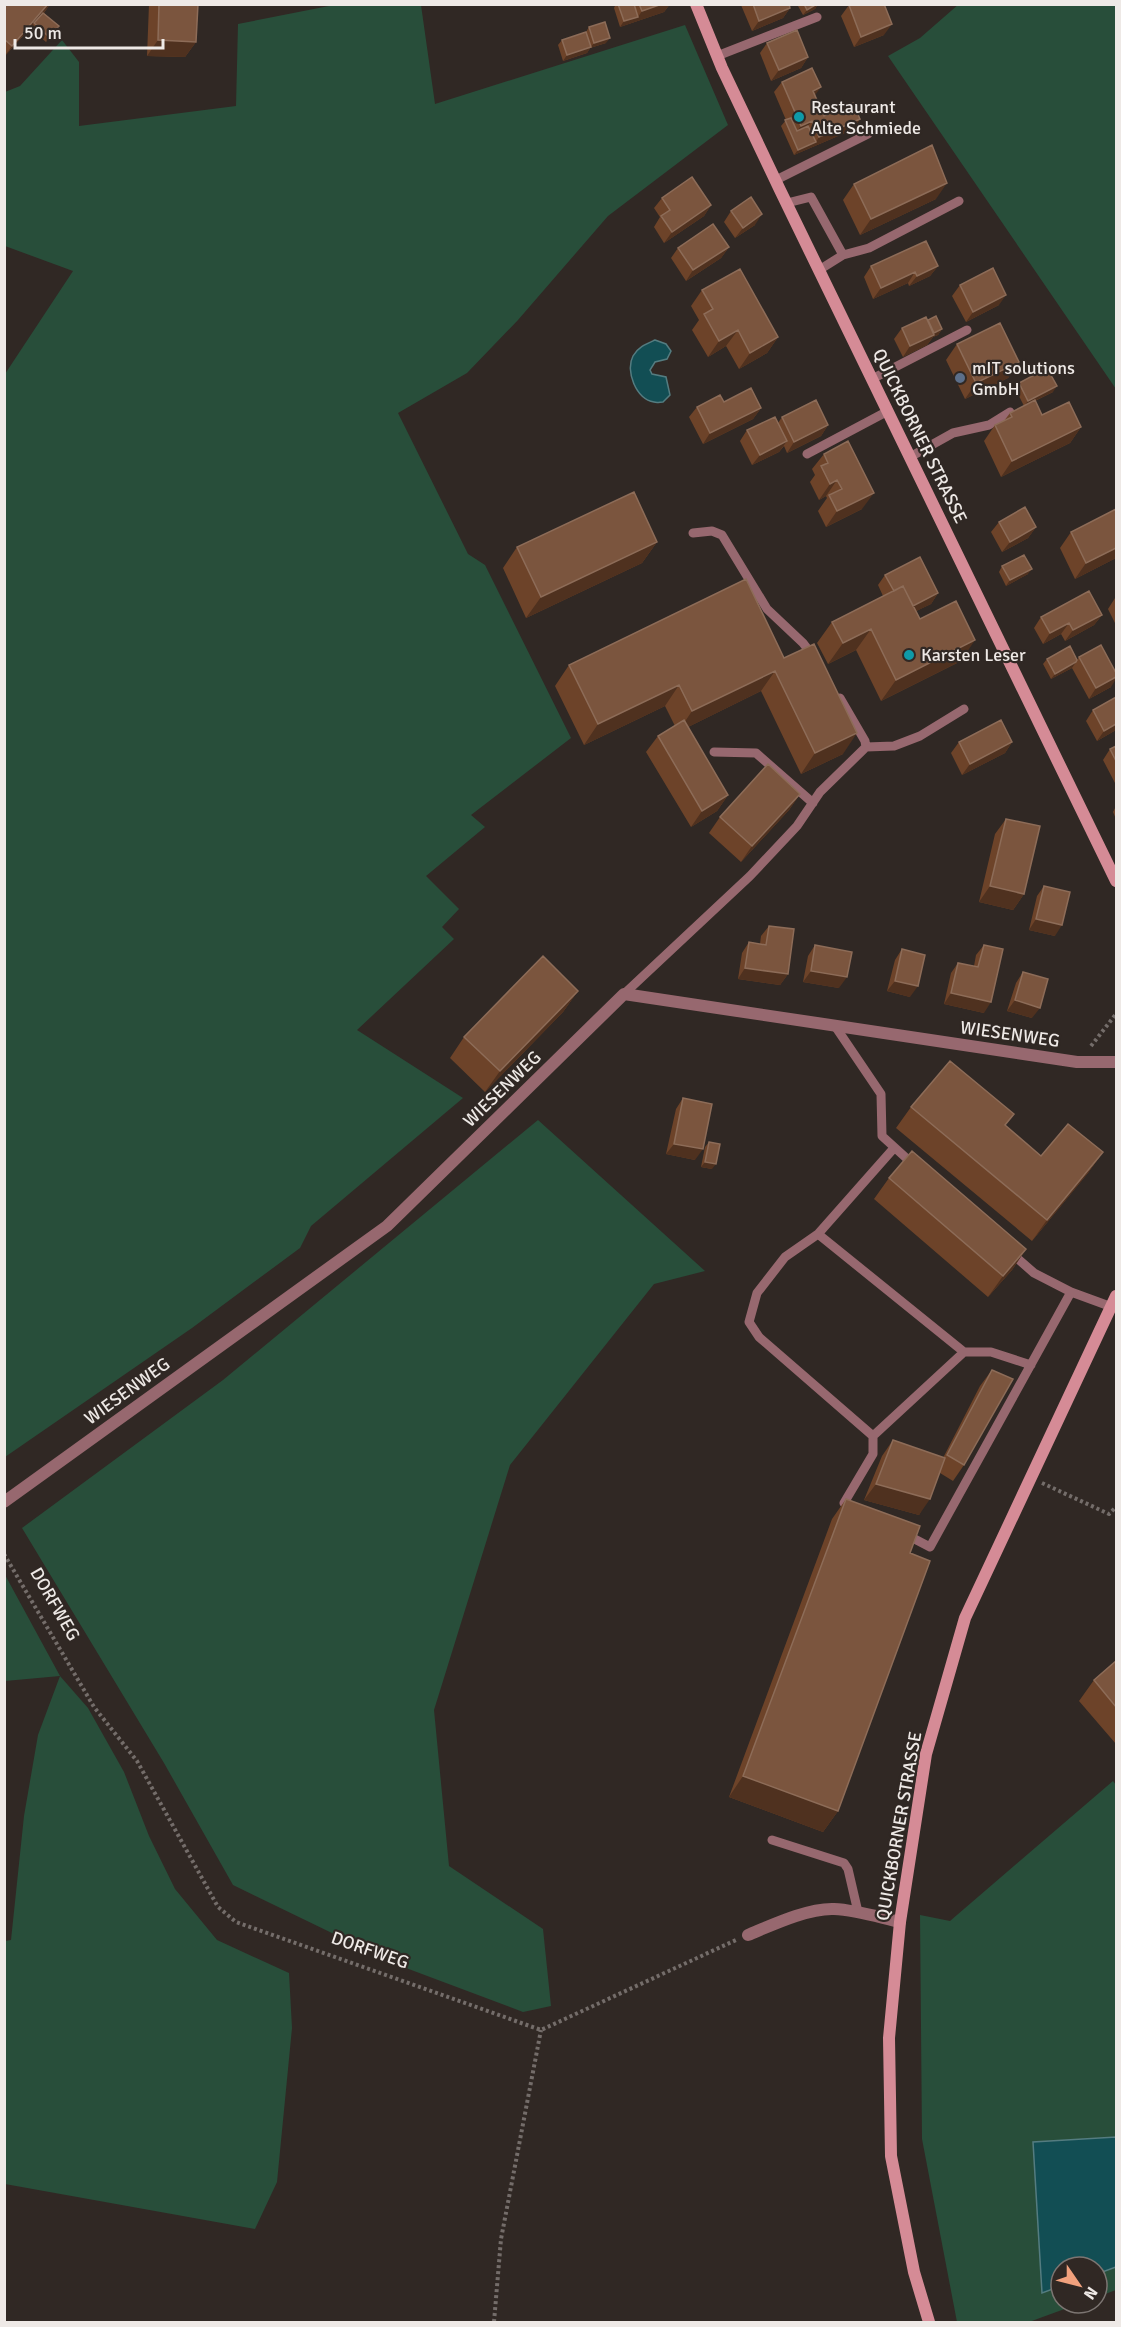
<svg xmlns="http://www.w3.org/2000/svg" width="1121" height="2327" font-family="Signika,sans-serif">
<style>
.green{fill:#284e3a}
.water{fill:#124e54;stroke:#547c80;stroke-width:1.5}
.lines{fill:none;stroke-linecap:round;stroke-linejoin:round}
.path{stroke:#746d6a;stroke-width:4;stroke-dasharray:3 3;stroke-linecap:butt}
.lane{stroke:#97686f;stroke-width:9}
.street{stroke:#97686f;stroke-width:12}
.secondary{stroke:#d58b96;stroke-width:12}
.wall{fill:#6d4329}
.shaded-wall{fill:#4f311f}
.building{fill:#7b553e;stroke:#8d6c58;stroke-width:1.5}
.culture-dot{fill:#0f9aa8;stroke:#302824;stroke-width:2}
.service-dot{fill:#5c6f8a;stroke:#302824;stroke-width:2}
.labels{text-anchor:middle;dominant-baseline:central;stroke-width:4.5;stroke-linejoin:round;paint-order:stroke}
.poi-label{font-size:18px;fill:#eee9e6;stroke:#302824;text-anchor:start}
.street-label{font-size:18px;fill:#eee9e6;stroke:#302824}
</style>
<rect width="100%" height="100%" fill="#302824"/>
<path class="green" d="M959,4L1116,5V389L888,56L920,38Z
M334,5H421L435,104L685,25L728,125L608,216L518,320L467,373L398,413L468,554L485,565L571,738L471,815L485,827L426,876L459,909L442,927L454,939L357,1030L463,1098L311,1226L300,1248L192,1328L5,1457V374L73,271L5,246V92L20,86L62,40L79,62V126L236,106L238,24Z
M538,1120L705,1271L654,1284L510,1465L434,1710L449,1866L543,1929L551,2006L523,2012L398,1965L233,1885L164,1763L22,1528L223,1380Z
M4,1573L60,1676L88,1708L124,1772L149,1836L175,1889L217,1940L289,1973L292,2028L277,2182L255,2229L5,2184V1941L11,1940L24,1816L38,1735L60,1676L5,1681Z
M1113,1781L1116,1785V2290L1097,2297V2267H1061V2303H1081L1029,2322H957L922,2139L920,1915L950,1921Z"/>
<path class="water" d="M655,340L666,344L671,351L667,359L655,362L650,370L652,374L666,377L670,395L663,402C660,402 657,403 654,402C636,399 625,371 633,356C638,347 646,344 655,340Z
M1116,2137V2267L1097,2274V2267H1061V2286L1042,2293L1033,2142Z"/>
<g class="lines">
<path class="path" d="M1091,1046L1116,1014
M1042,1483L1109,1514L1116,1507
M4,1554L94,1707L137,1761L218,1907L236,1922L541,2030L736,1940
M494,2322L501,2239L541,2030"/>
<path class="lane" d="M717,56L817,17
M776,180L868,134
M787,203L811,197L843,255L819,270
M843,255L869,248L959,201
M872,379L967,330
M807,454L888,411
M910,457L953,433L989,425L1010,412
M693,533L712,531L722,535L767,609L803,643L813,656
M866,747L894,746L920,736L964,709
M714,752L756,753L813,803
M624,994L750,876L797,826L820,792L866,747L865,741L840,698
M835,1026L881,1094L882,1136L915,1166
M818,1234L964,1352
M1010,1252L1034,1273L1071,1292L1112,1307
M873,1436L964,1352H991L1031,1365
M850,1506L844,1503L873,1454V1436L759,1337L749,1322L757,1293L785,1257L818,1234L894,1148
M905,1534L930,1547L1071,1292
M772,1840L844,1863L848,1869L858,1912"/>
<path class="street" d="M4,1502L387,1226L624,994L1077,1062H1116
M748,1935C772,1925 808,1908 834,1909C857,1910 878,1917 900,1922"/>
<path class="secondary" d="M696,4L722,68L780,190L1116,881
M929,2322L914,2272L891,2156L889,2038L900,1922L926,1754L965,1618L1116,1296"/>
</g>
<path class="wall" d="M4,4H50L44,13L59,26L46,42L30,28L31,27L4,57Z
M149,4H198L196,42L185,57L147,56Z
M616,4H670L664,12L620,27L614,8Z
M742,4H789L790,8L783,18L752,31L741,5Z
M799,4H818L815,9L803,15L798,6Z
M849,5L884,35L854,47L841,16Z
M589,27L606,43L590,48L587,53L563,61L558,45L562,40L586,32Z
M767,43L808,57L801,68L771,81L760,53Z
M782,82L815,95L824,116L860,119L852,130L794,155L781,126L786,120L774,92Z
M854,184L936,199L860,235L843,200Z
M662,198L711,205L704,216L664,243L654,227L660,217L654,208Z
M731,211L755,225L735,238L724,222Z
M729,247L721,258L686,281L671,258L678,248Z
M871,266H938L930,276L909,286L908,283L873,299L864,277Z
M960,285L999,305L966,322L952,296Z
M702,290L778,337L767,353L739,369L726,346L708,357L692,330L699,320L691,306Z
M928,320L942,329L938,335L933,337L927,345L903,357L894,339L902,328Z
M957,344L1019,362L1008,378L965,399L946,360Z
M1019,383L1053,392L1035,401L1042,415L1081,427L1070,443L1001,477L984,441L995,425L1004,421L1010,413L1024,406L1015,388Z
M724,402L761,408L753,419L703,444L689,417L697,407Z
M782,417L828,425L821,436L787,453L784,446L779,452L752,465L740,441L747,430L778,423Z
M824,454L862,509L826,527L818,511L827,498L826,496L819,500L810,482L815,475L812,469Z
M1116,509V558L1075,579L1060,548L1071,532Z
M999,522L1036,527L1028,538L1002,552L991,532Z
M657,542L642,563L526,618L503,568L517,547Z
M1002,566L1028,574L1006,586L999,572Z
M885,575L938,593L931,604L916,611L920,619L961,661L881,701L856,650L828,664L817,643L832,622L883,596L878,585Z
M1115,598H1116V625L1108,609Z
M1102,615L1094,625L1065,641L1061,634L1043,644L1034,628L1041,617Z
M1079,657L1111,687L1089,699L1072,668L1051,679L1043,664L1047,659L1077,660Z
M784,658L843,754L801,774L761,691L688,727L728,795L717,811L691,827L646,752L658,736L675,726L665,706L584,745L555,686L569,665Z
M1093,710L1116,730L1097,741L1086,721Z
M959,742H1012L1005,753L962,775L951,753Z
M1116,746V782L1115,783L1103,760L1110,749Z
M800,794L789,810L741,862L709,833L720,817Z
M1116,806V819L1113,812Z
M1006,819L1024,894L1013,910L979,902L995,834Z
M1044,886L1055,936L1029,930L1037,896Z
M769,926L788,974L780,985L738,979L742,953L749,942L760,944L761,936Z
M815,945L839,988L803,982L808,956Z
M984,945V1013L944,1004L951,973L958,963L974,966L976,955Z
M902,949L910,997L887,991L895,960Z
M1023,972L1032,1018L1007,1011L1016,983Z
M578,991L563,1012L485,1092L450,1058L464,1037Z
M683,1098L695,1160L666,1154L676,1109Z
M911,1107L1006,1126L1041,1156L1103,1152L1088,1173L1032,1241L896,1128Z
M709,1142L712,1169L701,1167L705,1147Z
M889,1178L1026,1249L1012,1270L988,1297L874,1199Z
M992,1370L964,1465L953,1481L940,1473L919,1515L864,1500L882,1456L893,1440L943,1458L980,1386Z
M846,1499L910,1553L838,1811L823,1832L729,1797L832,1519Z
M1116,1661V1744L1079,1701L1094,1680Z"/>
<path class="shaded-wall" d="M48,4H50L46,10L4,57L12,46Z
M662,4H670L664,12L620,27L624,21L638,17L642,11Z
M818,4L815,9L803,15L807,10Z
M790,8L783,18L752,31L759,21Z
M892,24L884,35L854,47L861,37Z
M610,38L606,43L590,48L594,43Z
M158,40L196,42L185,57L147,56Z
M591,47L587,53L563,61L567,55Z
M808,57L801,68L771,81L779,70Z
M821,87L813,98V91Z
M860,119L852,130L794,155L798,150L816,142L819,137Z
M812,121L804,131L793,136L801,126Z
M947,183L936,199L860,235L871,219Z
M711,205L704,216L664,243L672,232Z
M762,214L755,225L735,238L743,228Z
M729,247L721,258L686,281L693,270Z
M938,266L930,276L909,286L917,276Z
M915,272L908,283L873,299L881,288Z
M1006,295L999,305L966,322L973,312Z
M942,329L938,335L933,337L927,345L903,357L910,346L929,336Z
M738,330L726,346L708,357L719,341Z
M778,337L767,353L739,369L750,353Z
M1019,362L1008,378L965,399L976,383Z
M1057,386L1053,392L1024,406L1028,401Z
M761,408L753,419L703,444L710,433Z
M828,425L821,436L787,453L794,442Z
M1081,427L1070,443L1001,477L1012,461Z
M787,441L779,452L752,465L760,455Z
M837,480L826,496L819,500L830,484Z
M874,493L862,509L826,527L837,511Z
M1036,527L1028,538L1002,552L1010,542Z
M657,542L642,563L526,618L541,597Z
M1116,548V558L1075,579L1086,563Z
M1032,569L1028,574L1006,586L1010,580Z
M938,593L931,604L896,621L904,611Z
M1102,615L1094,625L1065,641L1073,630Z
M1069,623L1061,634L1043,644L1050,633Z
M871,629L856,650L828,664L843,643Z
M975,640L961,661L881,701L896,680Z
M1076,662L1072,668L1051,679L1055,674Z
M775,671L761,691L678,732L692,711Z
M1116,677V679L1111,687L1089,699L1096,688Z
M679,685L665,706L584,745L598,724Z
M1116,724V730L1097,741L1104,731Z
M857,733L843,754L801,774L815,753Z
M1012,742L1005,753L962,775L970,764Z
M800,794L789,810L741,862L752,846Z
M728,795L717,811L691,827L702,811Z
M990,886L1024,894L1013,910L979,902Z
M1036,919L1062,925L1055,936L1029,930Z
M745,968L788,974L780,985L738,979Z
M811,971L847,977L839,988L803,982Z
M895,981L918,986L910,997L887,991Z
M578,991L563,1012L485,1092L500,1071Z
M951,993L991,1002L984,1013L944,1004Z
M1015,1000L1040,1008L1032,1018L1007,1011Z
M674,1144L703,1149L695,1160L666,1154Z
M1103,1152L1088,1173L1032,1241L1047,1220Z
M705,1162L716,1164L712,1169L701,1167Z
M1026,1249L1012,1270L988,1297L1003,1276Z
M876,1484L930,1499L919,1515L864,1500Z
M743,1776L838,1811L823,1832L729,1797Z"/>
<path class="building" d="M4,4H48L12,46L4,39Z
M159,4H198L196,42L158,40Z
M618,4H634L638,17L624,21Z
M639,4H662L642,11Z
M753,4H789L790,8L759,21Z
M804,4H817L807,10Z
M851,4H884L892,24L861,37L849,5Z
M43,13L59,26L49,37L34,23Z
M605,22L610,38L594,43L589,27Z
M797,30L808,57L779,70L767,43Z
M586,32L591,47L567,55L562,40Z
M812,68L821,87L813,91L824,116L853,103L860,119L819,137L812,121L801,126L782,82Z
M791,118L797,131L808,126L816,142L798,150L785,120Z
M932,145L947,183L871,219L854,184Z
M692,177L711,205L672,232L661,216L670,210L662,198Z
M751,197L762,214L743,228L731,211Z
M713,224L729,247L693,270L678,248Z
M926,241L938,266L917,276L915,272L881,288L871,266Z
M993,268L1006,295L973,312L960,285Z
M740,269L778,337L750,353L738,330L719,341L704,314L713,309L702,290Z
M936,316L942,329L934,333L928,320Z
M926,317L934,335L910,346L902,328Z
M1000,323L1019,362L976,383L957,344Z
M1047,368L1057,386L1028,401L1019,383Z
M751,388L761,408L710,433L697,407L720,395L724,402Z
M816,400L828,425L794,442L782,417Z
M1035,400L1042,415L1069,402L1081,427L1012,461L995,425L1012,417L1010,413Z
M775,417L787,441L760,455L747,430Z
M848,441L874,493L837,511L829,495L842,489L837,480L830,484L821,466L828,463L824,454Z
M634,492L657,542L541,597L517,547Z
M1025,507L1036,527L1010,542L999,522Z
M1116,509V548L1086,563L1071,532Z
M1024,555L1032,569L1010,580L1002,566Z
M920,557L938,593L913,606L903,586L894,591L885,575Z
M746,579L784,658L814,644L857,733L815,753L775,671L692,711L679,685L598,724L569,665Z
M903,586L920,619L956,601L975,640L896,680L871,629L843,643L832,622Z
M1089,591L1102,615L1073,630L1069,623L1050,633L1041,617Z
M1101,645L1116,673V677L1096,688L1079,657Z
M1070,646L1077,660L1076,662L1055,674L1047,659Z
M1116,697V724L1104,731L1093,710Z
M684,720L728,795L702,811L658,736Z
M1001,720L1012,742L970,764L959,742Z
M1116,746V761L1110,749Z
M768,764L800,794L752,846L720,817Z
M1006,819L1040,826L1024,894L990,886Z
M1044,886L1070,892L1062,925L1036,919Z
M769,926L794,929L788,974L745,968L749,942L766,945Z
M815,945L852,952L847,977L811,971Z
M984,945L1003,949L991,1002L951,993L958,963L978,967Z
M902,949L925,955L918,986L895,981Z
M543,956L578,991L500,1071L464,1037Z
M1023,972L1048,979L1040,1008L1015,1000Z
M950,1061L1014,1114L1005,1125L1041,1156L1068,1124L1103,1152L1047,1220L911,1107Z
M683,1098L712,1104L703,1149L674,1144Z
M709,1142L720,1144L716,1164L705,1162Z
M912,1151L1026,1249L1003,1276L889,1178Z
M992,1370L1013,1379L964,1465L947,1455Z
M893,1440L945,1458L930,1499L876,1484Z
M846,1499L920,1526L910,1553L930,1561L838,1811L743,1776Z
M1116,1661V1707L1094,1680Z"/>
<g class="culture-dot">
<circle cx="799" cy="117" r="6"/>
<circle cx="909" cy="655" r="6"/>
</g>
<circle class="service-dot" cx="960" cy="378" r="6"/>
<g class="labels">
<g class="poi-label">
<text x="811" y="107">Restaurant<tspan x="811" dy="21">Alte Schmiede</tspan></text>
<text x="972" y="368">mIT solutions<tspan x="972" dy="21">GmbH</tspan></text>
<text x="921" y="655">Karsten Leser</text>
</g>
<g class="street-label">
<text transform="translate(920 436) rotate(64)">QUICKBORNER STRASSE</text>
<text transform="translate(1010 1034) rotate(8)">WIESENWEG</text>
<text transform="translate(502 1089) rotate(-44)">WIESENWEG</text>
<text transform="translate(127 1391) rotate(-36)">WIESENWEG</text>
<text transform="translate(55 1604) rotate(60)">DORFWEG</text>
<text transform="translate(899 1826) rotate(-80)">QUICKBORNER STRASSE</text>
<text transform="translate(370 1950) rotate(19)">DORFWEG</text>
</g>
</g>
<rect width="1121" height="2327" fill="none" stroke="#eee9e6" stroke-width="12"/>
<g transform="translate(1079 2285) rotate(125)"><circle r="28" fill="#302824" stroke="#7c7572" stroke-width="1.5"/>
<path d="M0-4.5L10 22L0 15L-10 22Z" fill="#f1a17d"/>
<text y="-9" font-size="16" font-weight="bold" text-anchor="middle" fill="#eee9e6">N</text>
</g>
<path d="M15 39v9h148v-9" fill="none" stroke="#eee9e6" stroke-width="3"/>
<text x="24" y="39" font-size="18" fill="#eee9e6" stroke="#302824" stroke-width="4.5" paint-order="stroke">50 m</text>
</svg>
